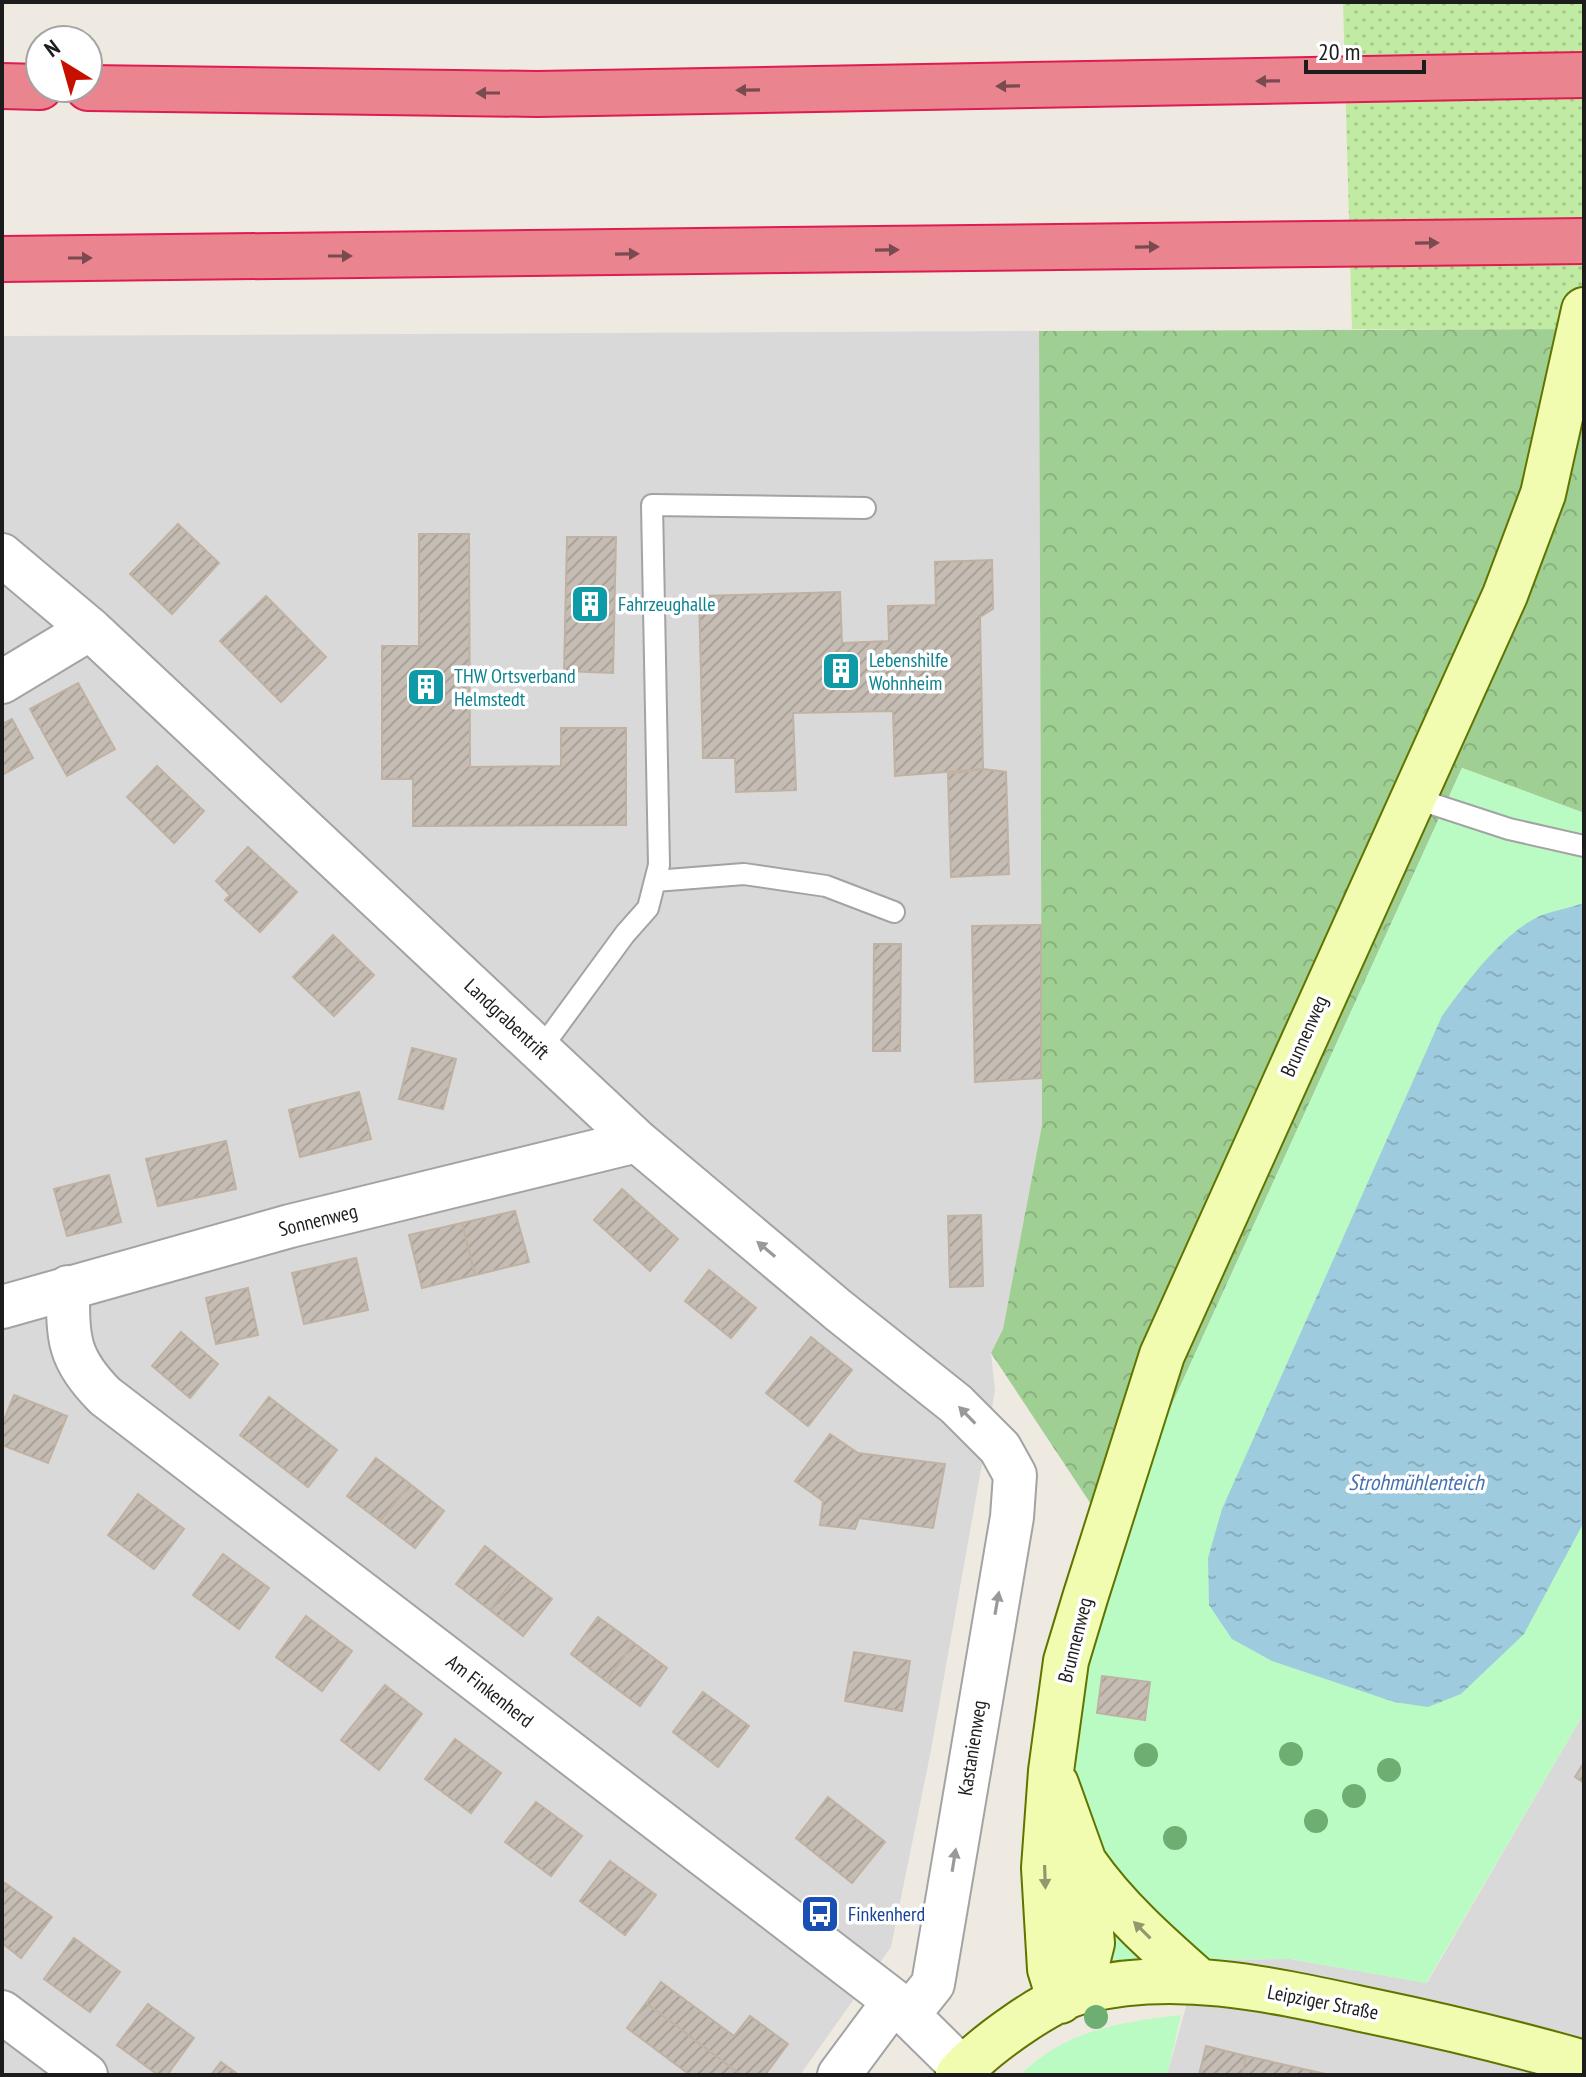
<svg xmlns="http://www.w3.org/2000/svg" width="1586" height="2077" font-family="'PT Sans Narrow',sans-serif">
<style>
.residential{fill:#dad9d9}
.grass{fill:url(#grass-dots)}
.forest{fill:url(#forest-crowns)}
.park{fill:#bafbc4}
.water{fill:url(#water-ripples)}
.building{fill:url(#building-hatch);stroke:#c0b2a2;stroke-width:2}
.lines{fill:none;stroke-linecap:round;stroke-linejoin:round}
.service-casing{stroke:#a3a3a3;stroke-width:24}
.minor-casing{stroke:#a3a3a3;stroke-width:46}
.secondary-casing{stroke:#607500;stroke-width:48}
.motorway-casing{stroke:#dd1c50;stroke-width:48}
.service{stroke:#fff;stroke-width:20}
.minor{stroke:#fff;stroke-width:42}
.secondary{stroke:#f2fcb0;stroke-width:44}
.motorway{stroke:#ea848f;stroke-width:44}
.tree{fill:#6fae73}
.oneway{fill:#794b50}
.oneway2{fill:#999}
.oneway3{fill:#92976d}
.labels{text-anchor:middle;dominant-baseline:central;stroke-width:7;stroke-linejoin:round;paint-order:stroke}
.culture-label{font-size:20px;fill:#0d838f;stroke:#fff;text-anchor:start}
.street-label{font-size:20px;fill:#1c1c1c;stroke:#fff}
.transit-label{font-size:20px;fill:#164399;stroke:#fff;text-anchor:start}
.water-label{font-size:22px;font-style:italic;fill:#4572ae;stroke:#fff}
</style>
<defs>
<pattern id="grass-dots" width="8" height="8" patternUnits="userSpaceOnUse" patternTransform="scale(2)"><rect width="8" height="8" fill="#c1eba3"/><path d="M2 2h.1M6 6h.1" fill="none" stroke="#a5c98c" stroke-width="1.8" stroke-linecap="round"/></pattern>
<pattern id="forest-crowns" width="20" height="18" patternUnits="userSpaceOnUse" patternTransform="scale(2)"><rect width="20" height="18" fill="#a0cf93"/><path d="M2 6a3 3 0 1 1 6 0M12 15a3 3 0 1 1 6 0" fill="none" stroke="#89b17e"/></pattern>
<pattern id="water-ripples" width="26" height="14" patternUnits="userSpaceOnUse" patternTransform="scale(2)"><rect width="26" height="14" fill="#9ecbde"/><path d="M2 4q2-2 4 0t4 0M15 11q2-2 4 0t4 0" fill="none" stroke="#88aebe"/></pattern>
<pattern id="building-hatch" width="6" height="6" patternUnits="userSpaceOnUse" patternTransform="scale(2)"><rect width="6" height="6" fill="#c5bdb4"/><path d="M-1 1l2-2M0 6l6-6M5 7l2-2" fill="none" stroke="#a9a29a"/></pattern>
</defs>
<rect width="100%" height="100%" fill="#eeeae1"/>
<path class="residential" d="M1039,331L1042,1125L1003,1329L991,1353L995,1391L931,1750L891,1947L800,2075H2V336Z
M1584,1713V2075H1167L1199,1960L1290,1959L1427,1983Z"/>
<path class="grass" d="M1343,2H1584V329H1352Z"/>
<path class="forest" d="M1584,329V813L1462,768L1112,1536L991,1353L1003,1329L1042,1125L1039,331Z"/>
<path class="park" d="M1462,768L1584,813V1713L1426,1983L1290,1959L1099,1960L1068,1742L1112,1536Z
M1181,2015L1167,2075H1020C1066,2030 1120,2022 1181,2015Z"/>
<path class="water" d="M1584,903V1522L1524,1634L1461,1694L1428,1707L1394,1702L1272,1661L1232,1639L1209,1605L1208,1558L1222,1509L1442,1016C1466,983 1504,931 1542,915C1556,910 1570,908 1584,903Z"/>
<path class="building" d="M178,524L219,563L172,614L130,574Z
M419,534H469L470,767L561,766V728H626V825L413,826V779H382V646H419Z
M567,537H616L613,673L564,671Z
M992,560L993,609L980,617L983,769L895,776L893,711L793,713L796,790L736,792L735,758H703L699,596L840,592L842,643L889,641L888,606L936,605L935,562Z
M266,596L326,657L281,702L220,641Z
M78,683L115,749L67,776L30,709Z
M12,719L33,758L2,775V724Z
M157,766L204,811L174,843L127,797Z
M983,769L1006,772L1009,874L951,877L948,774Z
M248,847L297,892L260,932L225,900L230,895L216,881Z
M1041,925V1078L975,1082L972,926Z
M333,935L374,975L334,1016L293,977Z
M874,944H901L900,1051H873Z
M412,1048L456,1059L443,1109L399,1099Z
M359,1092L371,1139L300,1157L289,1110Z
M226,1141L236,1189L158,1206L146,1159Z
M109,1175L121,1222L67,1236L54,1189Z
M622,1189L678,1239L650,1271L594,1220Z
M515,1211L529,1262L475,1275L462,1223Z
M981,1215L983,1286L950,1287L948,1216Z
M462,1223L475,1275L422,1288L409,1235Z
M356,1258L368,1310L304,1324L292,1273Z
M709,1270L756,1308L731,1338L685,1301Z
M248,1288L258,1335L216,1344L206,1298Z
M181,1332L218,1364L190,1398L152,1366Z
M811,1337L852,1370L808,1426L766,1393Z
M14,1395L67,1416L48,1463L2,1445V1425Z
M269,1397L337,1450L308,1487L240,1435Z
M830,1434L858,1453L945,1464L933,1528L859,1518L855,1529L820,1525L823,1501L795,1481Z
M376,1458L410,1484L380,1521L347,1496Z
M410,1484L444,1511L415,1548L380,1521Z
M138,1494L184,1529L154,1569L108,1535Z
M485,1546L519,1573L490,1610L456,1584Z
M223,1554L269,1588L239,1629L193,1595Z
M519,1573L552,1599L523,1636L490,1610Z
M306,1616L352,1651L322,1691L276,1657Z
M598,1617L634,1643L606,1681L571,1654Z
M634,1643L667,1668L640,1706L606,1681Z
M854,1652L910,1661L902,1711L845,1701Z
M1102,1676L1150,1682L1145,1720L1097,1713Z
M385,1685L422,1714L379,1770L341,1740Z
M703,1692L749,1726L718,1767L673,1732Z
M455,1739L501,1773L471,1813L425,1779Z
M1584,1762V1783L1575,1777Z
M828,1797L885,1842L852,1883L796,1838Z
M536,1802L582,1836L551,1876L505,1842Z
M610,1861L656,1895L625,1935L580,1901Z
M5,1883L52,1917L21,1958L2,1943V1887Z
M74,1938L120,1972L90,2012L44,1979Z
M661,1982L734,2036L750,2016L788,2044L765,2075H741L646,2003Z
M646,2003L741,2075H690L627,2028Z
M148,2004L194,2038L167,2075H158L117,2045Z
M1206,2046L1246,2056L1242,2075H1199Z
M1246,2056L1330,2075H1242Z
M221,2062L239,2075H211Z"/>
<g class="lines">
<g class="service-casing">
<path id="service" d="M1414,798L1509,829L1584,846
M655,881L744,874L826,886L894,912
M540,1050L625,934L648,908L659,865L652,505L865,508"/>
</g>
<g class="minor-casing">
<path id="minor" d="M2,555L90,629L637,1141L838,1310L956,1404L1000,1448L1015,1475L1012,1517L933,1984L909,2014
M2,682L90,629
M68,1287C68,1338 67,1358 105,1396L894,2001L963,2069
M2,1307L290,1226L637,1141
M2,2012L86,2075
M839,2075L894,2001"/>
</g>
<g class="secondary-casing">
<path id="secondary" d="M1056,1784L1084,1862L1092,1943L1080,1991
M1084,1862C1116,1908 1158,1945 1200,1982
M1060,2001L1050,1969L1044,1868L1051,1771L1066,1661L1085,1598L1162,1355L1505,595L1543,494L1584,310
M958,2075C982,2047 1048,1999 1083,1991C1178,1967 1278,1991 1371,2011C1443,2026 1514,2043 1584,2063"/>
</g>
<g class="motorway-casing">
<path id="motorway" d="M2,86L40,87
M88,88L537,94L1584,75
M2,259L1584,241"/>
</g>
<use href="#service" class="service"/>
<use href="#minor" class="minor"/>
<use href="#secondary" class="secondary"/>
<use href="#motorway" class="motorway"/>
</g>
<g class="tree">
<circle cx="1291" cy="1754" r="12"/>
<circle cx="1146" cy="1755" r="12"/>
<circle cx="1389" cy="1770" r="12"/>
<circle cx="1354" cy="1796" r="12"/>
<circle cx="1316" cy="1821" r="12"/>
<circle cx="1175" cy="1838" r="12"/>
<circle cx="1096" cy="2017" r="12"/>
</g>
<defs><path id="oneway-solid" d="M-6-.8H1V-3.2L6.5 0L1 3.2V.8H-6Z" transform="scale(2)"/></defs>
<g class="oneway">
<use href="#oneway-solid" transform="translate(1268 81) rotate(179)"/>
<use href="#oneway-solid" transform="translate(1008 86) rotate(179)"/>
<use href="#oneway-solid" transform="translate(748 90) rotate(179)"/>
<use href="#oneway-solid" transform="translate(488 93) rotate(-180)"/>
<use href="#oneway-solid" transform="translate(1427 243) rotate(-1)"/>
<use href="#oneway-solid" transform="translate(1147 247) rotate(-1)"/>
<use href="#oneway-solid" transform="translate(887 250) rotate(-1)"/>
<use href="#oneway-solid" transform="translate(627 254) rotate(-1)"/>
<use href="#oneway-solid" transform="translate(340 256)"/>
<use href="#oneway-solid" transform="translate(80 258)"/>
</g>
<g class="oneway2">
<use href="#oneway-solid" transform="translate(766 1249) rotate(-140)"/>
<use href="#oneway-solid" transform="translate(967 1415) rotate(-134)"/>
<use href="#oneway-solid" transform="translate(997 1603) rotate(-80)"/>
<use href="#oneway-solid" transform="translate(954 1860) rotate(-81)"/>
</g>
<g class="oneway3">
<use href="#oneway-solid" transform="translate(1045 1877) rotate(88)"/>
<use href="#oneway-solid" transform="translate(1142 1930) rotate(-135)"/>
</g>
<defs>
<g id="building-square" transform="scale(2)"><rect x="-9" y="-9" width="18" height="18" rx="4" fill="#0f9aa8" stroke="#fff"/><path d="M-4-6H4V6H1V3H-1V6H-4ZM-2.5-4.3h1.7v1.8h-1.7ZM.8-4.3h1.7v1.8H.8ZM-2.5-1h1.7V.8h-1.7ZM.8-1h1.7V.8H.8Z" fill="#fff"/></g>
<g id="bus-square" transform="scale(2)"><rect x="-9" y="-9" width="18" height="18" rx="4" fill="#1a4fb4" stroke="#fff"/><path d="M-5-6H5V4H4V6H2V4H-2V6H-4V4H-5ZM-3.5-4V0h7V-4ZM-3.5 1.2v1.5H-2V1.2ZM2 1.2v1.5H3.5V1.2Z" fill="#fff"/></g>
</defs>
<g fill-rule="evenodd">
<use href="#building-square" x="590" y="604"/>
<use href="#building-square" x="841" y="671"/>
<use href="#building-square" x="426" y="687"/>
<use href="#bus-square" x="820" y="1914"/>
</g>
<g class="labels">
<g class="culture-label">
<text x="618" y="604">Fahrzeughalle</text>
<text x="869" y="660">Lebenshilfe<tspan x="869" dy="23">Wohnheim</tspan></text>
<text x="454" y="676">THW Ortsverband<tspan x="454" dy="23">Helmstedt</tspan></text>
</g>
<g class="street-label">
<text transform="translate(507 1019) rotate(43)">Landgrabentrift</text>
<text transform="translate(1304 1036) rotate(-66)">Brunnenweg</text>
<text transform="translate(318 1220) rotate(-14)">Sonnenweg</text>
<text transform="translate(1075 1640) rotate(-76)">Brunnenweg</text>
<text transform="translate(490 1691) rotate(38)">Am Finkenherd</text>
<text transform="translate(972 1748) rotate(-81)">Kastanienweg</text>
<text transform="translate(1323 2002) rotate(11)">Leipziger Straße</text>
</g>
<g class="transit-label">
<text x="848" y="1914">Finkenherd</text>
</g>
<g class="water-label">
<text x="1416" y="1482">Strohmühlenteich</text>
</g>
</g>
<rect width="1586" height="2077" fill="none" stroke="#1c1c1c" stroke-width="8"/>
<g transform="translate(64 64) rotate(323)"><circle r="38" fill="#ffffff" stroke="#a4a4a4" stroke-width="2"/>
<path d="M0-6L14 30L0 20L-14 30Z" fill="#c70f00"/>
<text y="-12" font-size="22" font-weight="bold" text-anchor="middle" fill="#1c1c1c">N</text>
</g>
<path d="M1306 60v12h118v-12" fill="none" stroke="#1c1c1c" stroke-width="4"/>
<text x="1318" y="60" font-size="24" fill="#1c1c1c" stroke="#ffffff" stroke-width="6" paint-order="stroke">20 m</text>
</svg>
